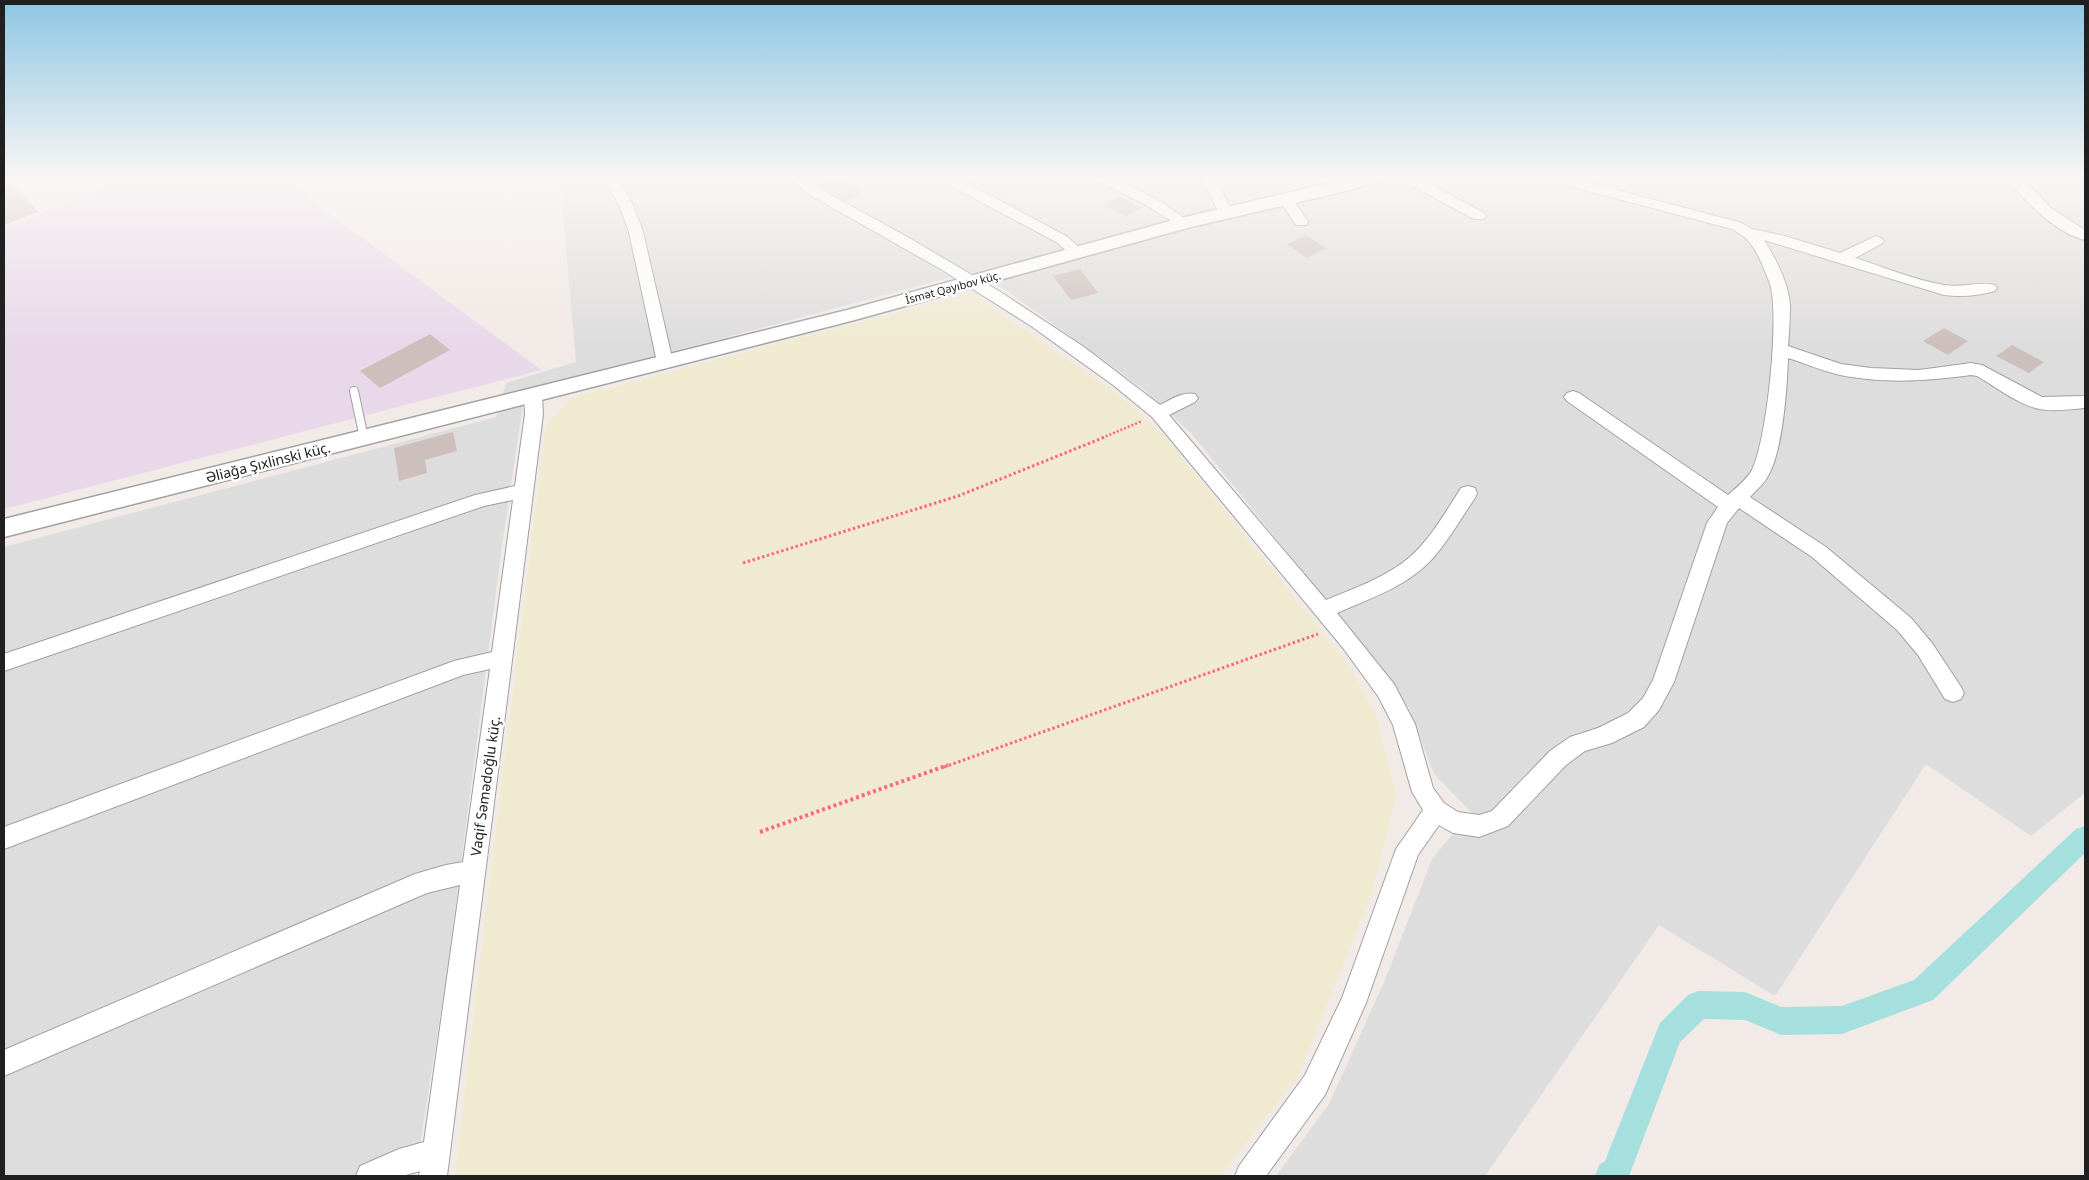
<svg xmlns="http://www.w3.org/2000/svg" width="2089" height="1180" font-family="'Noto Sans',sans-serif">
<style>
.residential{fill:#dedddd}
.industrial{fill:#e9d8ea}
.farmland{fill:#f0ead1}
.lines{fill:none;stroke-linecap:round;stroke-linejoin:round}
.canal{fill:#a5e0de;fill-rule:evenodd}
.building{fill:#cdbfbc}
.service-casing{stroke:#a1a1a1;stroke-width:10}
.minor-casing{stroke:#a1a1a1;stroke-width:2}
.tertiary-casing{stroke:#a1a1a1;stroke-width:3}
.path-far2{stroke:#ff6983;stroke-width:2.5;stroke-dasharray:2 2;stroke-linecap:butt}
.path-far1{stroke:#ff6983;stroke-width:3;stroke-dasharray:2.5 2.5;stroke-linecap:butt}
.path{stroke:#ff6983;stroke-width:4;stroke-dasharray:3 3;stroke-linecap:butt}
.service{stroke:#fff;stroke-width:8}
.minor{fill:#fff;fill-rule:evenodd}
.tertiary{fill:#fff;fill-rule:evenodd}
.labels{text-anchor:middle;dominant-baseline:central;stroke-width:5;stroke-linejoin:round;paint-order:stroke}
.far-street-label{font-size:11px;fill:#202020;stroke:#fff}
.street-label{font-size:14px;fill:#202020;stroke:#fff}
</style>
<rect width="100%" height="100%" fill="#f1eae6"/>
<path class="residential" d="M560,177H2085V793L2031,836L1926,764L1775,996L1659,925L1485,1176H1276L1329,1104L1385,980L1432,859L1471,812L1434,774L1409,708L1377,664L1191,433L1142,388L1006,290L971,272L525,391L502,545L446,980L415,1176H4V547L496,417L506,383L576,362Z"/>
<path class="industrial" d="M134,177H280L541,370L4,509V228Z"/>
<path class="farmland" d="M971,293L1119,395L1162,434L1344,658L1376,715L1396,796L1372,893L1298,1077L1220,1176H455L478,976L546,425L572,398Z"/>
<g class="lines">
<path class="canal" d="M2085,826V853L1933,1000L1842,1034L1781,1035L1745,1020L1704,1019L1680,1042L1629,1176H1595L1599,1165L1605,1161L1660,1023L1688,995L1698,991L1745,992L1781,1007L1842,1006L1914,980L2076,829Z"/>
</g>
<path class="building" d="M4,177H5L38,212L4,225Z
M836,177H841L863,193L846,201L819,185Z
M1119,196L1142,207L1126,217L1104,205Z
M1306,235L1326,248L1307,258L1287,244Z
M1080,269L1098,293L1071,300L1053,276Z
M1944,328L1968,341L1948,355L1923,341Z
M430,334L450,350L380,388L360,371Z
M2012,345L2044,362L2029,373L1996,356Z
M453,432L457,451L425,460L427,473L399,481L394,448Z"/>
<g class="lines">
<g class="service-casing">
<path id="service" d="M354,391L364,438"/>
</g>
<g class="minor-casing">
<path id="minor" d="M603,177H617L634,207L643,232L673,362L671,366L665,367L659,366L657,362L629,232L620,207Z
M787,177H803L822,190L911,239L999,291L1084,347L1160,405C1170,400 1183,391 1195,394L1198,398L1195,402L1169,415L1326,600C1355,588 1387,577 1411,556C1432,537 1446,511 1461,488L1468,486L1475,488L1477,493L1475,498C1461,518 1449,540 1433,558C1408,586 1371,598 1337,613L1394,684L1415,724L1433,788L1444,803L1458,812L1479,815L1492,811L1550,751L1570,737L1598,728L1628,713L1643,698L1653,680L1707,523L1718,507L1567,401L1564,397L1567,393L1573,391L1579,393L1728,495C1736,488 1747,479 1752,470C1767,440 1780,316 1770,284C1765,271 1759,254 1750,243C1746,237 1738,233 1732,229L1546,180L1544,177H1567L1742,223L1752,229L1785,236L1840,253L1876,236L1881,238L1884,241L1881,244L1855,258C1884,267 1914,280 1944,285C1962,288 1980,281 1995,285L1997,288L1995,291C1977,296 1961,297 1944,295L1764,240C1776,259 1789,284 1790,306C1790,319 1789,333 1788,346L1841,364L1871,368L1919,370L1971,363L1982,365L2042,397L2085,396V408C2070,409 2054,412 2039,409C2017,404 1996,387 1977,376L1971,375C1925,381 1886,384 1840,375C1822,371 1805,363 1788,358C1787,388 1783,450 1768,476C1764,484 1756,490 1750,497L1826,547L1911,618L1932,643L1961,687L1964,693L1961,699L1953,702L1945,699L1918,655L1897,630L1812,557L1739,508L1727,523L1674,682L1659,710L1644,727L1612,743L1585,751L1566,765L1508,826L1479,837L1453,833L1439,825L1418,855L1366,1003L1325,1095L1266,1176H1235L1239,1166L1305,1075L1342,998L1396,849L1423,810L1412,792L1393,725L1378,696L1343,648L1152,417L1113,385L1031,326L944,271L812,196Z
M938,177H956L1066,236L1086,253L1083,256H1073L1056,242L940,180Z
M1094,177H1112L1158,200L1191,223L1189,226H1179L1148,206L1096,180Z
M1201,177H1215L1232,212L1230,215H1220Z
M1399,177H1417L1484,213L1486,216L1484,219H1474L1401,180Z
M2006,177H2021L2051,208L2085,230V240C2058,235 2022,199 2006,177Z
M1286,195L1291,196L1293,199L1308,222L1306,225H1296L1294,222L1279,199L1281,196Z
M533,390L539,392L542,396L543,414L447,1176H419L420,1171L402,1176H356L360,1166L399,1149L424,1142L460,885L427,893L4,1076V1050L415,874L446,865L463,862L490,669L463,675L4,849V827L454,661L492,652L513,500L484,506L4,671V654L475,495L515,486L525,414L524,396L527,392Z"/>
</g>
<g class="tertiary-casing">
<path id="tertiary" d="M1355,177H1382L1379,181L1342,192L1191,227L851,321L4,537V519L847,310L1177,219Z"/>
</g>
<path class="path-far2" d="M1102,438L1142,421"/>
<path class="path-far1" d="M743,563L958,496L1105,437
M944,767L1318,634"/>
<path class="path" d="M760,832L948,765"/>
<use href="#service" class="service"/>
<use href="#minor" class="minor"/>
<use href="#tertiary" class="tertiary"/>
</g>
<linearGradient id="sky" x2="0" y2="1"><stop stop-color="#8dc6e4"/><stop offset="0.52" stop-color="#f9f6f4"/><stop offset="1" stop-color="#f9f6f4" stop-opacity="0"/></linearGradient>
<rect width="2089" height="342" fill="url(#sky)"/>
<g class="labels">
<g class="far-street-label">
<text transform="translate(953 287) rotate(-15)">İsmət Qayıbov küç.</text>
</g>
<g class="street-label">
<text transform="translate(268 462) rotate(-14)">Əliağa Şıxlinski küç.</text>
<text transform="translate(485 786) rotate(-82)">Vaqif Səmədoğlu küç.</text>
</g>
</g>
<rect width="2089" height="1180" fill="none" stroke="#202020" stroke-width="10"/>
</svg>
